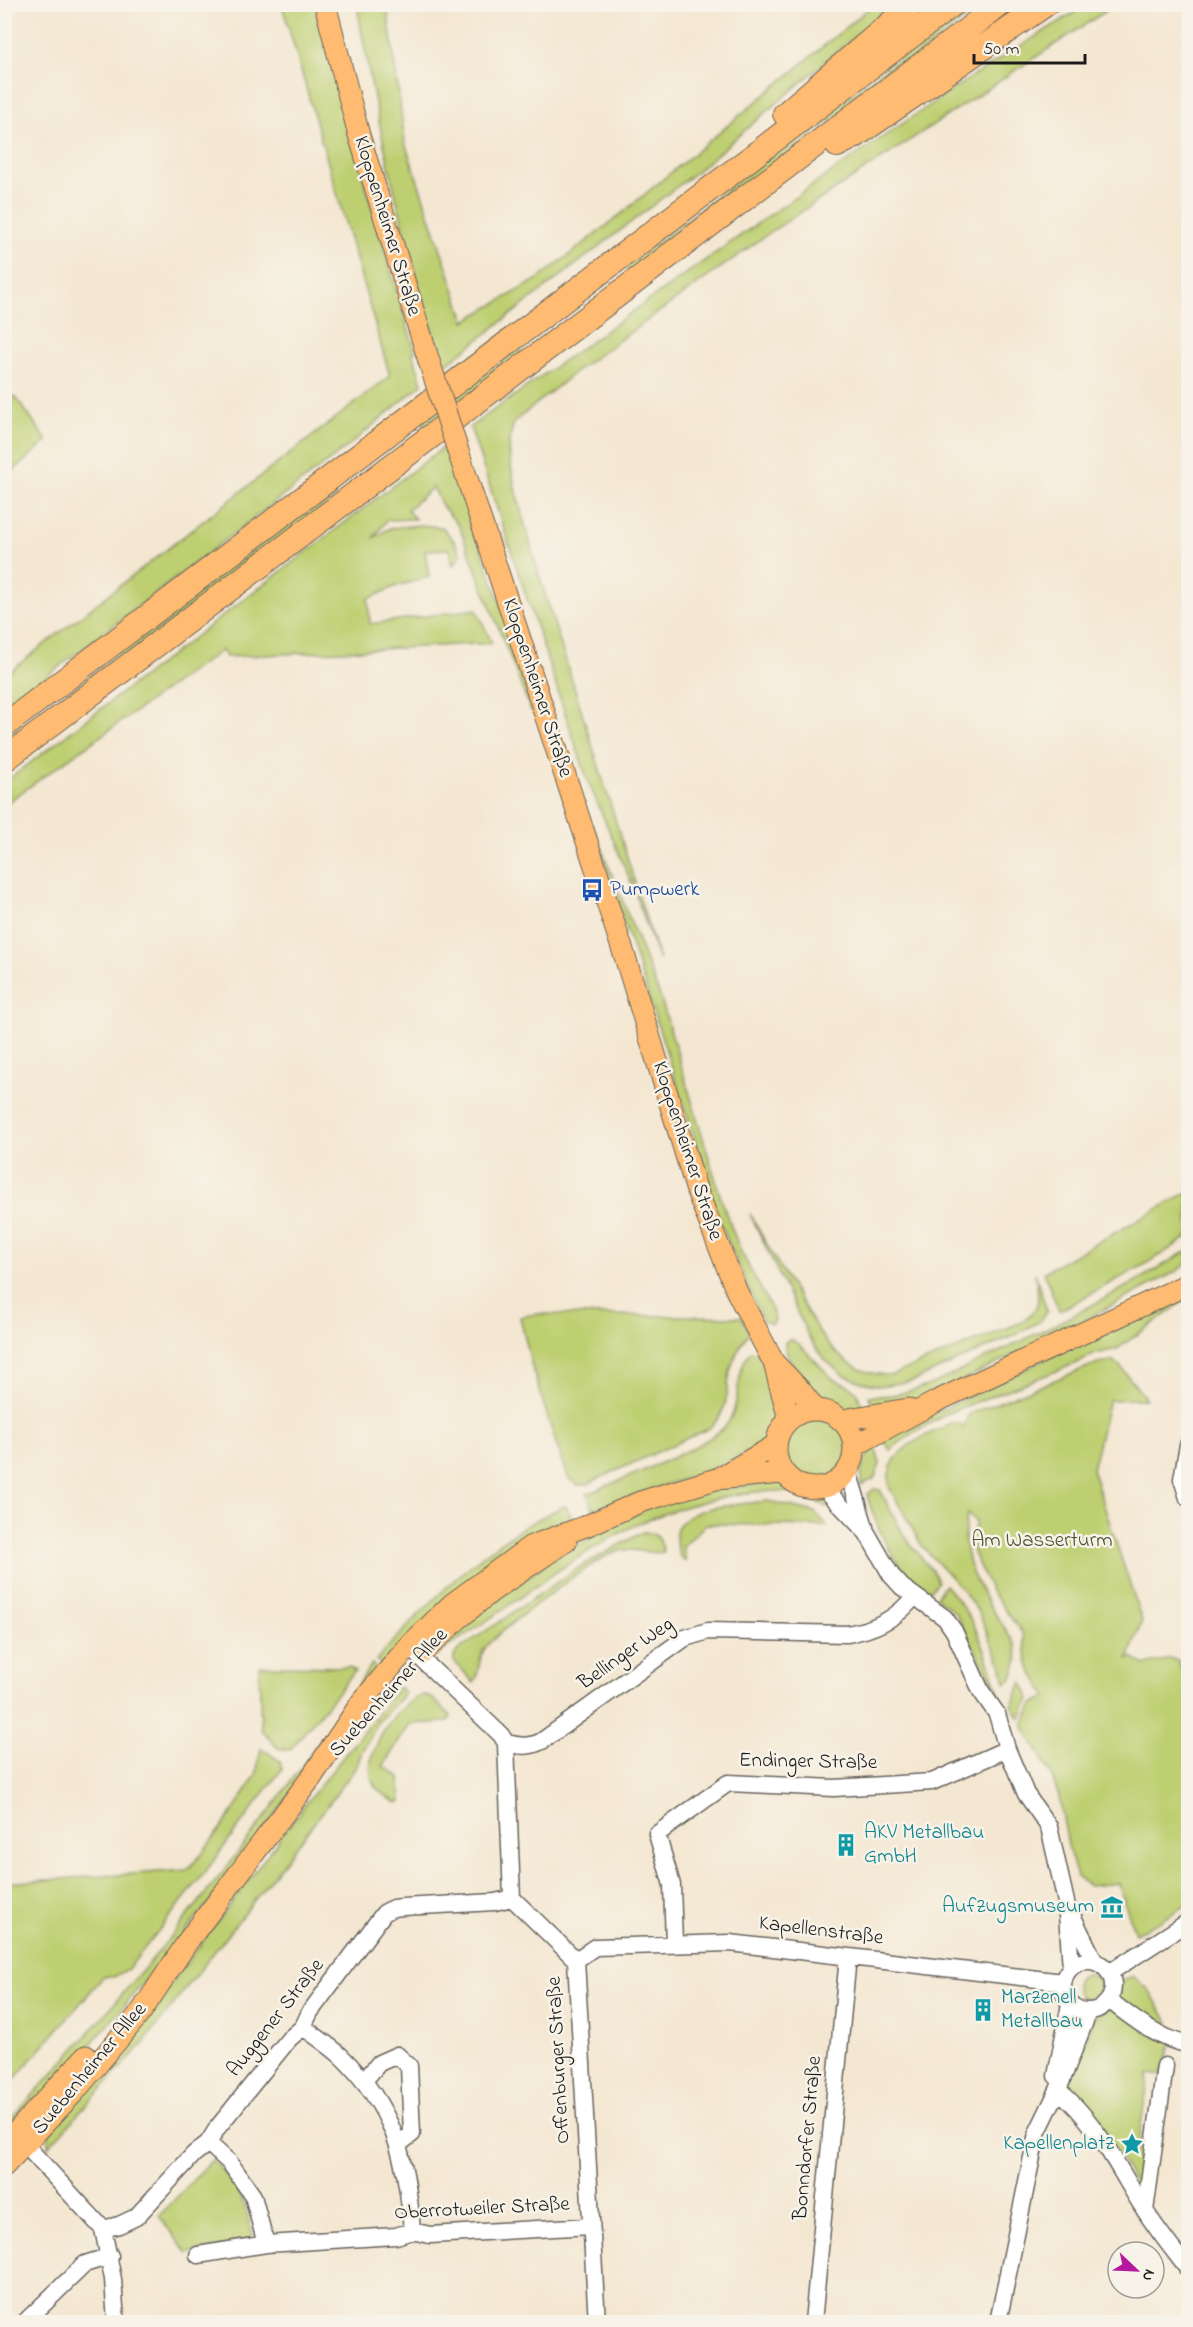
<svg xmlns="http://www.w3.org/2000/svg" width="1193" height="2327" font-family="'Indie Flower',sans-serif">
<style>
.green{fill:#becf71;stroke:#6d7646;stroke-width:1.5}
.lines{fill:none;stroke-linecap:round;stroke-linejoin:round}
.minor-casing{stroke:#68635c;stroke-width:19}
.major-casing{stroke:#68635c;stroke-width:23}
.highway-casing{stroke:#68635c;stroke-width:26}
.minor{stroke:#fff;stroke-width:16}
.major{stroke:#febb71;stroke-width:21}
.highway{stroke:#febb71;stroke-width:24}
.major-bridge-casing{stroke:#68635c;stroke-width:23;stroke-linecap:butt}
.major-bridge{stroke:#febb71;stroke-width:21}
.labels{text-anchor:middle;dominant-baseline:central;stroke-width:5;stroke-linejoin:round;paint-order:stroke}
.street-label{font-size:21px;fill:#1c1c1c;stroke:#f7f3e8}
.transit-label{font-size:21px;fill:#164399;stroke:#f7f3e8;text-anchor:start}
.park-label{font-size:21px;fill:#4d5236;stroke:#f7f3e8}
.culture-label{font-size:21px;fill:#0d838f;stroke:#f7f3e8;text-anchor:start}
</style>
<rect width="100%" height="100%" fill="#f7f3e8"/>
<filter id="ink" filterUnits="userSpaceOnUse"><feTurbulence type="fractalNoise" baseFrequency=".0167" numOctaves="2"/><feDisplacementMap in="SourceGraphic" scale="12" xChannelSelector="R" yChannelSelector="G"/><feConvolveMatrix kernelMatrix="1 2 1 2 8 2 1 2 1" color-interpolation-filters="sRGB"/></filter>
<filter id="wash" filterUnits="userSpaceOnUse"><feTurbulence type="fractalNoise" baseFrequency=".008" numOctaves="4" result="noise"/><feDisplacementMap in="SourceGraphic" scale="24" xChannelSelector="R" yChannelSelector="G"/><feGaussianBlur stdDeviation="1.35" result="paint"/><feColorMatrix in="noise" values="0 0 0 0 0 0 0 0 0 0 0 0 0 0 0 0 0 1.4 0 .05"/><feComposite in="paint" operator="in"/></filter>
<g filter="url(#wash)">
<rect width="100%" height="100%" fill="#f4e7d2"/>
<path class="green" d="M282,5H315L376,222L415,351L413,353L422,384L347,447L5,708V675L390,376Z
M357,5H387L405,143L465,321L538,279L615,219L873,5H892L696,172L444,366C404,247 378,128 357,5Z
M970,5H983L631,273L626,266Z
M1086,5H1115L775,229L579,369L514,422L509,440L510,461L515,488L536,565L659,960L631,882L587,779L470,427C633,311 797,194 964,82C1004,55 1046,31 1086,5Z
M518,349L524,353L428,427L423,426V421Z
M15,396L47,441L5,478V405Z
M445,446L538,709L531,711L459,526L443,507L433,487L407,510L415,519L387,520L373,538L390,528L419,525L442,527L455,542L461,555L453,566L449,549L425,550L429,577L394,587L368,599L370,624L476,609L492,643L226,657L222,650L5,804V782Z
M331,491L336,497L5,747V740Z
M592,824L661,999L724,1208L740,1250L772,1310L775,1321L772,1324L763,1321L717,1215L703,1164Z
M1188,1192V1237L1151,1261L1059,1311L1044,1272Z
M750,1214C768,1247 786,1278 806,1310C815,1325 824,1342 838,1354C854,1369 870,1375 892,1375L1022,1322C1044,1305 1038,1299 1035,1273L1047,1311L1039,1322L1015,1335L913,1381L880,1386L861,1382L842,1374L825,1360L810,1339Z
M1188,1250V1263L1177,1271L1060,1333L928,1397L873,1409L869,1396C914,1398 951,1375 990,1356C1058,1324 1125,1290 1188,1250Z
M1188,1290V1298L1117,1349L1095,1354L1072,1365L948,1413L914,1432L890,1450L884,1440L910,1425Z
M536,1314L742,1317L749,1333C741,1344 733,1358 730,1372C725,1397 730,1407 710,1428L587,1484L578,1485L569,1479L555,1440L532,1367L520,1317Z
M790,1339L798,1343L833,1379L849,1386L857,1392L863,1410C857,1410 850,1411 844,1409C824,1404 783,1363 785,1342Z
M751,1351L760,1353L778,1398L776,1422L764,1443L714,1469L593,1509L587,1494C617,1481 709,1447 727,1424C743,1402 733,1372 751,1351Z
M1111,1361L1120,1366L1146,1399L1109,1400L1092,1469L1142,1621L1128,1659L1132,1657L1145,1665L1170,1659L1178,1660L1188,1689V1904L1157,1923L1135,1933L1118,1883L1089,1886L1077,1877L1069,1850L1059,1797L1052,1776L1023,1725L1033,1704L1047,1697L1028,1665L1023,1634L991,1591L973,1553L972,1536L976,1522L967,1514C956,1570 989,1600 1016,1646L1018,1660L1011,1680L1005,1683L1002,1667L979,1613L961,1588L922,1546L889,1487C884,1449 925,1436 953,1423H959L964,1427L969,1414L1098,1363Z
M785 1449a31 31 0 1 1 62 0a31 31 0 1 1-62 0Z
M875,1446L880,1464L874,1479L861,1485C860,1468 863,1459 875,1446Z
M777,1481C796,1491 818,1494 836,1506L830,1508C820,1504 810,1498 800,1495C776,1488 747,1492 723,1497C687,1505 649,1517 616,1535C557,1567 505,1611 449,1646L438,1656L440,1642L552,1559L650,1506L699,1492Z
M874,1489L880,1490L903,1534L936,1576L938,1582L931,1590C895,1572 878,1533 867,1495Z
M768,1501L815,1512L827,1526L706,1524L683,1547L686,1561L680,1557C678,1548 674,1539 677,1529C688,1504 745,1504 768,1501Z
M565,1506L571,1516L383,1667L376,1660C431,1600 489,1538 565,1506Z
M643,1532C658,1533 660,1538 664,1552C650,1555 632,1547 618,1551C598,1556 499,1630 485,1648C478,1657 480,1673 474,1683L454,1661V1656L458,1650L578,1568Z
M945,1585C976,1618 986,1650 999,1694L956,1614L936,1597Z
M372,1664L380,1671L216,1894L108,2025L5,2141V2125C139,1982 265,1829 372,1664Z
M259,1666L349,1667L355,1671L290,1750L278,1748L261,1730Z
M1022,1682L1030,1699L1020,1719L1012,1705Z
M399,1687L405,1693L379,1721L362,1751L357,1766L331,1801L143,2044L48,2147L49,2134L54,2125L144,2020L303,1807Z
M424,1695L433,1699L451,1716L448,1722L410,1724L383,1766L400,1777L401,1802L396,1803C386,1796 374,1788 371,1776C365,1751 399,1700 424,1695Z
M261,1748L280,1761L282,1769L203,1875L128,1969L114,1977H103L5,2090V1883L187,1870L200,1856L232,1813L256,1775Z
M1076 1986a12 12 0 1 1 24 0a12 12 0 1 1-24 0Z
M1133,1976L1149,1990L1175,2033L1161,2076L1149,2074L1137,2151L1149,2154L1141,2195L1094,2111L1069,2083L1095,2017C1107,2009 1119,1997 1120,1981Z
M212,2160C241,2188 246,2204 254,2242L187,2253L159,2216Z"/>
</g>
<g filter="url(#ink)">
<g class="lines">
<g class="minor-casing">
<path id="minor" d="M1188,1445L1182,1479L1188,1498
M848,1471L865,1527
M824,1488L867,1533L891,1575L902,1587L945,1618L954,1631L981,1691L997,1714L1007,1749L1026,1794L1049,1827L1066,1902L1071,1967
M409,1647L501,1735L506,1743L512,1898L576,1960L597,2322
M506,1743C520,1746 529,1748 542,1741L685,1638L708,1631L847,1634C873,1630 899,1618 914,1596
M1069,1909L1095,1962
M674,1943L672,1885L657,1834L728,1783L834,1788L932,1782L1007,1749
M576,1960L595,1947L730,1943L1063,1982
M1063 1986a25 25 0 1 1 50 0a25 25 0 1 1-50 0Z
M1109,1973L1188,1922
M1109,2000C1132,2018 1159,2040 1188,2044
M303,2027C315,2036 329,2045 340,2055C394,2107 407,2158 412,2231
M1056,2076L1070,2004
M364,2081L379,2063L397,2055L409,2066L412,2134L399,2144
M1058,2090C1097,2122 1118,2168 1144,2209C1157,2230 1173,2250 1188,2269
M17,2136L103,2229L113,2279L116,2322
M208,2143L230,2163L253,2196L266,2244L396,2236L412,2231L430,2235L591,2226
M1145,2211L1165,2066
M103,2229L119,2225L136,2217L194,2154L208,2143L218,2127L289,2039L303,2027L310,2012L384,1913L393,1908L403,1907L495,1902L512,1898
M198,2255L266,2244
M25,2322L85,2264L110,2256
M813,2322L848,1957
M998,2322L1037,2133L1058,2090L1089,2011"/>
</g>
<g class="major-casing">
<path id="major" d="M325,4L359,135L428,358
M458,451L625,957L697,1191L737,1292L774,1363L789,1419
M776,1365L801,1391L815,1409
M776 1449a39 39 0 1 1 78 0a39 39 0 1 1-78 0Z
M842,1420L908,1409
M854,1446L937,1401L1188,1284
M722,1476L776,1445
M423,1652L457,1620L492,1591L566,1541
M4,2145L86,2056
M4,2166L76,2090L141,2012L190,1938L311,1778L361,1703L408,1647L452,1604L531,1546L586,1526L640,1502L716,1479L783,1473"/>
</g>
<g class="highway-casing">
<path id="highway" d="M785,114L913,4
M837,145L855,136L1046,4
M4,726L953,4
M4,760L1001,4"/>
</g>
<use href="#minor" class="minor"/>
<use href="#major" class="major"/>
<use href="#highway" class="highway"/>
<g class="major-bridge-casing">
<path id="major-bridge" d="M428,358L458,451"/>
</g>
<use href="#major-bridge" class="major-bridge"/>
</g>
</g>
<defs>
<g id="bus-bare" transform="scale(1.8)"><path d="M-5-6H5V4H4V6H2V4H-2V6H-4V4H-5ZM-3.5-4V0h7V-4ZM-3.5 1.2v1.5H-2V1.2ZM2 1.2v1.5H3.5V1.2Z" fill="#1a4fb4" stroke="#f7f3e8" stroke-width="2.5" paint-order="stroke"/></g>
<g id="building-bare" transform="scale(1.8)"><path d="M-4-6H4V6H1V3H-1V6H-4ZM-2.5-4.3h1.7v1.8h-1.7ZM.8-4.3h1.7v1.8H.8ZM-2.5-1h1.7V.8h-1.7ZM.8-1h1.7V.8H.8Z" fill="#0f9aa8" stroke="#f7f3e8" stroke-width="2.5" paint-order="stroke"/></g>
<g id="museum-bare" transform="scale(1.8)"><path d="M0-6L6-3V-2H-6V-3ZM-5-1h2V3h-2ZM-1-1h2V3h-2ZM3-1h2V3H3ZM-6 4H6V6H-6Z" fill="#0f9aa8" stroke="#f7f3e8" stroke-width="2.5" paint-order="stroke"/></g>
<g id="sight-bare" transform="scale(1.8)"><path d="M0-6L1.8-2.2L6-1.7L2.9 1.2L3.7 5.4L0 3.3L-3.7 5.4L-2.9 1.2L-6-1.7L-1.8-2.2Z" fill="#0f9aa8" stroke="#f7f3e8" stroke-width="2.5" paint-order="stroke"/></g>
</defs>
<g fill-rule="evenodd">
<use href="#bus-bare" x="592" y="890"/>
<use href="#building-bare" x="846" y="1845"/>
<use href="#museum-bare" x="1112" y="1907"/>
<use href="#building-bare" x="983" y="2010"/>
<use href="#sight-bare" x="1132" y="2144"/>
</g>
<g class="labels">
<g class="street-label">
<text transform="translate(387 226) rotate(73)">Kloppenheimer Straße</text>
<text transform="translate(537 688) rotate(72)">Kloppenheimer Straße</text>
<text transform="translate(687 1151) rotate(72)">Kloppenheimer Straße</text>
<text transform="translate(626 1654) rotate(-35)">Bellinger Weg</text>
<text transform="translate(389 1693) rotate(-48)">Suebenheimer Allee</text>
<text transform="translate(808 1762) rotate(1)">Endinger Straße</text>
<text transform="translate(821 1931) rotate(7)">Kapellenstraße</text>
<text transform="translate(276 2018) rotate(-52)">Auggener Straße</text>
<text transform="translate(559 2060) rotate(-93)">Offenburger Straße</text>
<text transform="translate(90 2069) rotate(-50)">Suebenheimer Allee</text>
<text transform="translate(808 2138) rotate(-85)">Bonndorfer Straße</text>
<text transform="translate(482 2209) rotate(-3)">Oberrotweiler Straße</text>
</g>
<g class="transit-label">
<text x="610" y="890">Pumpwerk</text>
</g>
<g class="park-label">
<text x="1042" y="1541">Am Wasserturm</text>
</g>
<g class="culture-label">
<text x="864" y="1833">AKV Metallbau<tspan x="864" dy="24">GmbH</tspan></text>
<text x="1094" y="1907" text-anchor="end">Aufzugsmuseum</text>
<text x="1001" y="1998">Marzenell<tspan x="1001" dy="24">Metallbau</tspan></text>
<text x="1114" y="2144" text-anchor="end">Kapellenplatz</text>
</g>
</g>
<rect width="1193" height="2327" fill="none" stroke="#f7f3e8" stroke-width="24"/>
<g transform="translate(1136 2270) rotate(113)"><circle r="28" fill="#f7f3e8" stroke="#9f9d96" stroke-width="1.5"/>
<path d="M0-4.5L10 22L0 15L-10 22Z" fill="#b5179e"/>
<text y="-9" font-size="16" font-weight="bold" text-anchor="middle" fill="#1c1c1c">N</text>
</g>
<path d="M974 54v9h111v-9" fill="none" stroke="#1c1c1c" stroke-width="3"/>
<text x="983" y="54" font-size="18" fill="#1c1c1c" stroke="#f7f3e8" stroke-width="4.5" paint-order="stroke">50 m</text>
</svg>
